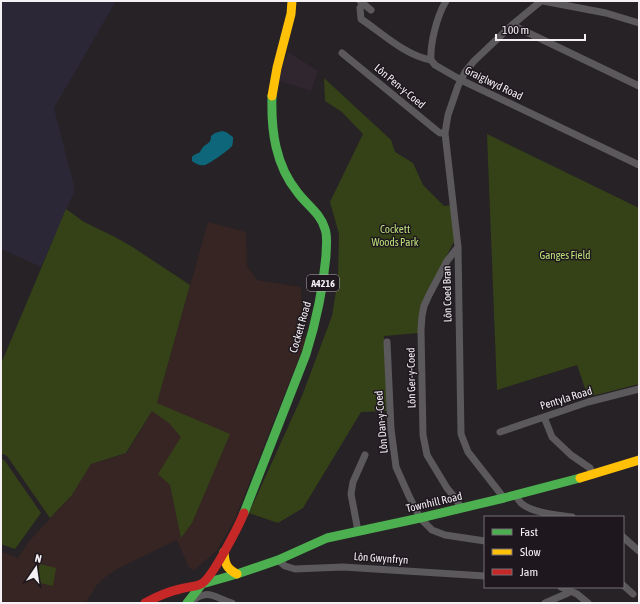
<svg xmlns="http://www.w3.org/2000/svg" width="640" height="604" font-family="'Asap Condensed',sans-serif">
<style>
.built{fill:#302630}
.education{fill:#362523}
.medical{fill:#2c2736}
.green{fill:#354218}
.water{fill:#0d6679}
.lines{fill:none;stroke-linecap:round;stroke-linejoin:round}
.street{stroke:#5b595b;stroke-width:7}
.fast{stroke:#4caf50;stroke-width:9}
.slow{stroke:#ffc107;stroke-width:9}
.jam{stroke:#c62828;stroke-width:9}
.labels{text-anchor:middle;dominant-baseline:central;stroke-width:3;stroke-linejoin:round;paint-order:stroke}
.shield{fill:#1e181e;stroke:#b4afb4;stroke-width:1}
.shield-label{font-size:10px;font-weight:bold;fill:#f4f0f4}
.street-label{font-size:11px;fill:#f4f0f4;stroke:#1e181e}
.park-label{font-size:11px;fill:#bbe079;stroke:#1e181e}
</style>
<rect width="100%" height="100%" fill="#262226"/>
<path class="built" d="M288,52L318,71L311,91L277,80Z"/>
<path class="education" d="M208,222L246,232L247,266L257,280L301,287L302,308L296,334L307,338L234,521L217,550L206,560L194,570L189,568L177,540L119,568L103,579L96,586L86,603H1V551L18,558L29,541L72,495L91,464L127,453L157,403Z"/>
<path class="medical" d="M1,1H116L54,108L75,190L41,267L6,251L1,249Z"/>
<path class="green" d="M324,78L391,140L395,152L413,163L423,185L444,206L452,205L454,242L428,290L418,333L384,336L387,411L361,412L303,508L278,523L249,513L302,396L332,316L338,279L339,234L330,202L363,134L342,112L325,101Z
M487,134L639,208V384L588,397L577,365L497,390Z
M66,209L84,222L113,236L131,246L190,285L157,403L230,434L192,523L181,538L170,485L158,474L181,437L169,423L152,411L126,453L91,464L72,495L50,518L7,456L1,453V364Z
M1,458L5,461L41,513L15,549L1,544Z
M40,564L56,568L53,586L36,582Z"/>
<path class="water" d="M222,131L226,132L233,137C233,140 233,144 232,146C229,150 209,164 205,165C200,166 196,164 192,161V157C194,154 197,154 200,152C201,150 202,148 204,146C208,143 211,143 211,136L215,133Z"/>
<g class="lines">
<path class="street" d="M360,1L371,10
M543,1L606,13L639,23
M363,3L360,8L361,19C382,33 406,56 431,60L435,65L461,80L639,165
M512,25L639,86
M342,53L436,130L440,133H445
M431,60C430,43 437,16 446,1
M458,247L447,261L429,295L424,306L422,316L421,330L423,435L427,455L447,488L456,499L461,508
M387,342L391,429L396,467L409,496L420,518L432,530L445,535L485,541
M544,417L552,437L571,455L590,468L593,475
M500,432L588,402L639,389
M516,495C517,498 519,501 521,503C532,513 558,515 572,517
M504,498L468,452L461,434L458,247L445,133L448,115L458,86L465,72L474,61L512,25L541,1
M358,531L351,494L353,482L365,455
M623,537L639,551
M278,560L285,566L295,569L343,567L485,576
M623,585L633,594
M561,587L577,594L588,603
M190,602C210,588 212,597 232,603
M545,603L568,593L569,591"/>
<path class="fast" d="M244,513L306,354C316,322 323,290 326,256C326,247 328,237 325,229C321,214 307,205 298,193C275,165 271,130 272,96
M187,603L202,584L237,574L278,560L327,538L420,518L504,498L580,478"/>
<path class="slow" d="M272,96L277,68L291,14L292,1
M580,478L639,460
M224,552C225,564 226,568 237,574"/>
<path class="jam" d="M145,603C156,597 167,592 180,589C186,587 195,587 201,584C212,579 239,525 244,513"/>
</g>
<g class="labels">
<rect class="shield" x="307" y="275" width="32" height="16" rx="3"/>
<g class="shield-label">
<text x="323" y="283">A4216</text>
</g>
<g class="street-label">
<text transform="translate(494 83) rotate(26)">Graiglwyd Road</text>
<text transform="translate(400 86) rotate(40)">Lôn Pen-y-Coed</text>
<text transform="translate(447 294) rotate(-91)">Lôn Coed Bran</text>
<text transform="translate(300 327) rotate(-74)">Cockett Road</text>
<text transform="translate(411 378) rotate(-91)">Lôn Ger-y-Coed</text>
<text transform="translate(566 398) rotate(-17)">Pentyla Road</text>
<text transform="translate(381 422) rotate(-95)">Lôn Dan-y-Coed</text>
<text transform="translate(434 502) rotate(-13)">Townhill Road</text>
<text transform="translate(381 558) rotate(4)">Lôn Gwynfryn</text>
</g>
<g class="park-label">
<text x="395" y="229">Cockett<tspan x="395" dy="13">Woods Park</tspan></text>
<text x="565" y="255">Ganges Field</text>
</g>
</g>
<rect width="640" height="604" fill="none" stroke="#f4f0f4" stroke-width="4"/>
<rect x="484" y="516" width="140" height="72" fill="#1e181e" stroke="#746e74"/>
<rect x="492" y="529" width="20" height="6" fill="#4caf50" stroke="#746e74"/>
<text x="520" y="536" font-size="12" fill="#f4f0f4">Fast</text>
<rect x="492" y="549" width="20" height="6" fill="#ffc107" stroke="#746e74"/>
<text x="520" y="556" font-size="12" fill="#f4f0f4">Slow</text>
<rect x="492" y="569" width="20" height="6" fill="#c62828" stroke="#746e74"/>
<text x="520" y="576" font-size="12" fill="#f4f0f4">Jam</text>
<g transform="translate(36 568) rotate(13)" stroke="#1e181e" stroke-width="3" paint-order="stroke">
<path d="M0-3L7 15L0 10L-7 15Z" fill="#f4f0f4"/>
<text y="-6" font-size="11" font-weight="bold" text-anchor="middle" fill="#f4f0f4">N</text>
</g>
<path d="M496 34v6h89v-6" fill="none" stroke="#f4f0f4" stroke-width="2"/>
<text x="502" y="34" font-size="12" fill="#f4f0f4" stroke="#1e181e" stroke-width="3" paint-order="stroke">100 m</text>
</svg>
